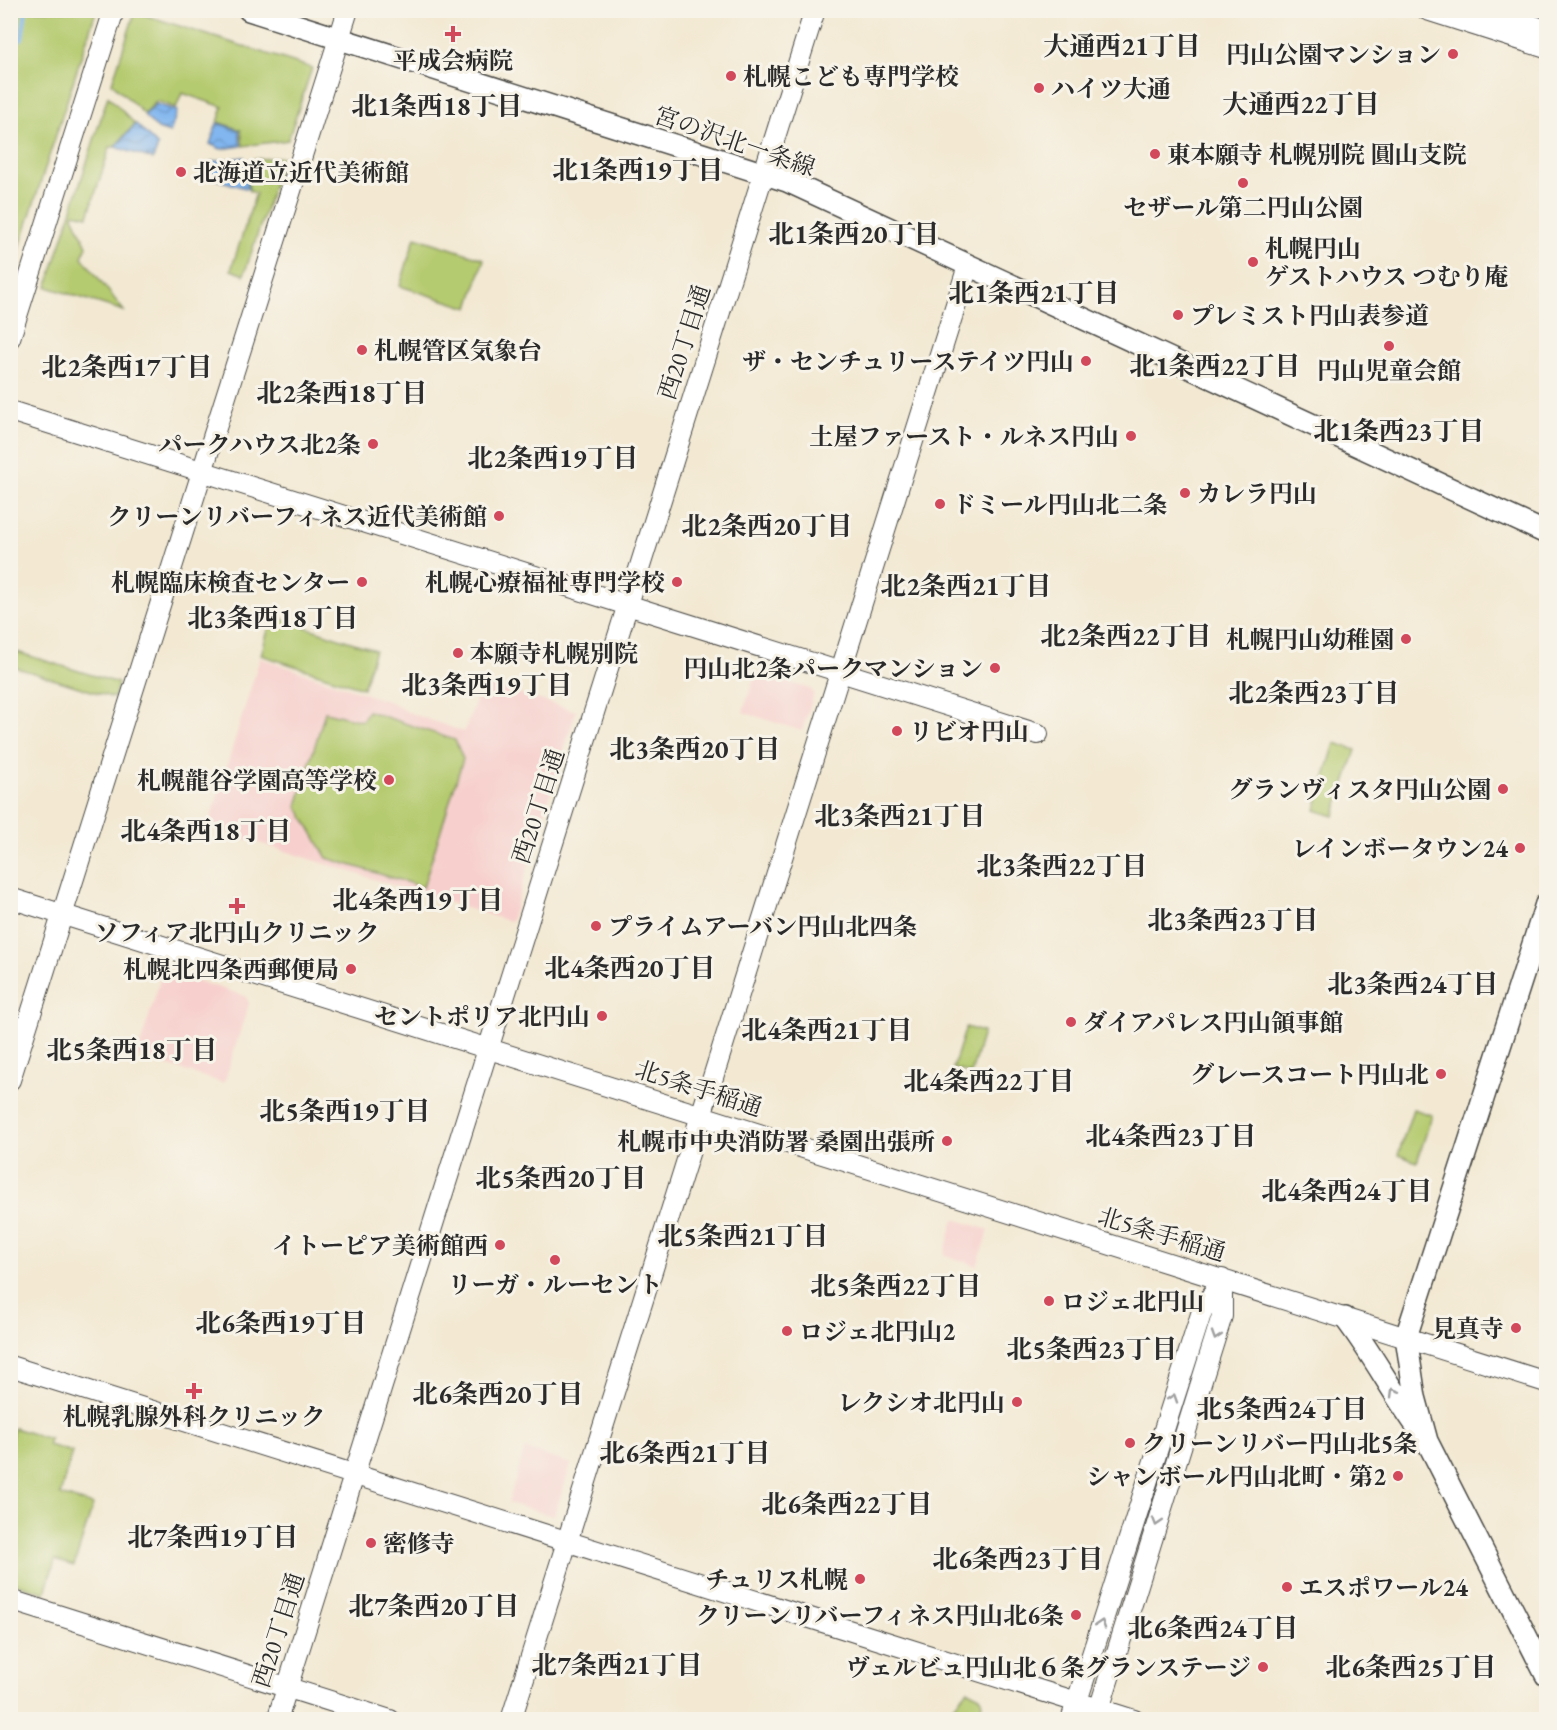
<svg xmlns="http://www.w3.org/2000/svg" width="1557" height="1730" font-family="'EB Garamond','Noto Serif JP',serif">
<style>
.built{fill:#f7d0cd}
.green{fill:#b5cb6f;stroke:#707b4d;stroke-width:1.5}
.water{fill:url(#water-waves);stroke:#56708d;stroke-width:1.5}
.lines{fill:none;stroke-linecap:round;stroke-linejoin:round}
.stream{stroke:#81b6ef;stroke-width:4}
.secondary-casing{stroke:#494844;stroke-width:22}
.primary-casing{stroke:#494844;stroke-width:24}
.secondary{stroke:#fff;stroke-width:20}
.primary{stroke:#fff;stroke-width:21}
.oneway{stroke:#a0a0a0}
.poi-dot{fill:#d1495b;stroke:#f7f3e8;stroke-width:2}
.labels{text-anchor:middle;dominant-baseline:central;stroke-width:6;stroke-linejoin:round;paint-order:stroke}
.poi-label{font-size:24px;font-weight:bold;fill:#2b2b2b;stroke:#f7f3e8;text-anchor:end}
.street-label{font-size:24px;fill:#2b2b2b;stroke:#f7f3e8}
.neighbourhood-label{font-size:26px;font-weight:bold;fill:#2b2b2b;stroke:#f7f3e8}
</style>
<defs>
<pattern id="water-waves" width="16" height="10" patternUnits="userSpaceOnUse" patternTransform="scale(1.5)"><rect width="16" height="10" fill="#81b6ef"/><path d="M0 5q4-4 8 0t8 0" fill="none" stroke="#6a94c2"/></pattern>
</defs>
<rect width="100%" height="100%" fill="#f7f3e8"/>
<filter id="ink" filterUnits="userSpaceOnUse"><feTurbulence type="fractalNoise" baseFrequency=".0167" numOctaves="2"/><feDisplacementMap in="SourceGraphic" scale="12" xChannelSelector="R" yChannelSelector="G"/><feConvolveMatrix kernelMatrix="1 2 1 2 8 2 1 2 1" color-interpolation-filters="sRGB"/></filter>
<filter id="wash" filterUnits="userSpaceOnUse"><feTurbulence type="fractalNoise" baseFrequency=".008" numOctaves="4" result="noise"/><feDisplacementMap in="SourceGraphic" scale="24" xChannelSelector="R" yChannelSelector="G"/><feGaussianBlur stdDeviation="1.35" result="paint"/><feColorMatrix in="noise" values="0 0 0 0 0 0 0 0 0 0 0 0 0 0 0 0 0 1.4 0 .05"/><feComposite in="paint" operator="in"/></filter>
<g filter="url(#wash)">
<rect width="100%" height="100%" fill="#f3e9d3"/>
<path class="built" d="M260,658L393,703L405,711L464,732L477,698L483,696L487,684L576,711L511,922L208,827Z
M756,672L811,689L814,694L802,731L743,712Z
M163,970L245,996L249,1003L224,1083L137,1056Z
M954,1219L989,1230L977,1266L944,1255Z
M525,1449L571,1464L554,1516L508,1503Z"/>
<path class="green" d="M11,10L96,11L11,274L10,11Z
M135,12L312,68L288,140L243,146L241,130L218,122L223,107L182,93L176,108L157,101L144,114L112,83Z
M108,96L135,124L114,147H110L88,216L74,213L73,216L87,246L82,257L124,311L47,287Z
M283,157L244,275L231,270L256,193L249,191L247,160Z
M415,237L484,259L469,308L400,286Z
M272,616L375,650L363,688L261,655Z
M10,650L118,683L114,698L11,666Z
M368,711L455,740L463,759L423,887L327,858L297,806L325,712L362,721Z
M1335,743L1356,750L1334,816L1315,810Z
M966,1027L983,1032L971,1074L953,1068Z
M1413,1109L1432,1115L1417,1162L1398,1155Z
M14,1428L50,1439L48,1445L72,1452L60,1495L93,1505L74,1566L55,1560L45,1593L11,1582L10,1441Z
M968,1690L980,1696L982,1703L977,1719H941Z"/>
<path class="water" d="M156,104L177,111L170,133L158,129L144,116Z
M217,123L239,130L241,146L221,149L210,144Z
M136,124L158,146L153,159L115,147Z
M244,157L248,189L205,176L210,162Z"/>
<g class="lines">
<path class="stream" d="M10,46L22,38L26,10"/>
</g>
</g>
<g filter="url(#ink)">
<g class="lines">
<g class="secondary-casing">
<path id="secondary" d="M1427,10L1546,48
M1486,10L1546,30
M10,338L114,10
M10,411L1038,734
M10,898L1546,1382
M10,1080L348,10
M10,1366L1134,1720
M10,1600L390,1720
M1096,1719L1222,1316V1279
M277,1720L815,10
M511,1720L968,266
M1071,1720L1202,1311L1222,1279"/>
</g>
<g class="primary-casing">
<path id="primary" d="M249,10L787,181L1546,533
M1546,904L1406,1337L1415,1397L1427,1441L1546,1675
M1345,1318C1372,1353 1392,1392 1418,1428"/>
</g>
<use href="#secondary" class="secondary"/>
<use href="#primary" class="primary"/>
</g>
<defs><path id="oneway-chevron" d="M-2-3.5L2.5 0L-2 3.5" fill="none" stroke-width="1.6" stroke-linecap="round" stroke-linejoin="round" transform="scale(1.5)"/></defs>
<g class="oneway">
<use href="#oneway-chevron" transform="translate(1216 1336) rotate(108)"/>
<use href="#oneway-chevron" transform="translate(1394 1392) rotate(-121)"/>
<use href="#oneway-chevron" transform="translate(1173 1398) rotate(-72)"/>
<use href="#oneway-chevron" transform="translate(1157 1522) rotate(107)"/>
<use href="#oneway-chevron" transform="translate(1101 1624) rotate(-72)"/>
</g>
</g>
<g class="poi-dot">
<path d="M450 25h6v6h6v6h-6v6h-6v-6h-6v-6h6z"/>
<circle cx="1453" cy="54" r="6"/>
<circle cx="731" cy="76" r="6"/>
<circle cx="1039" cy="88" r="6"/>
<circle cx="1155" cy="154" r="6"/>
<circle cx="181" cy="172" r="6"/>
<circle cx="1243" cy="183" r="6"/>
<circle cx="1253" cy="262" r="6"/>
<circle cx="1178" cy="315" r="6"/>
<circle cx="1389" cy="346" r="6"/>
<circle cx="362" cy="350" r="6"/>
<circle cx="1086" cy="361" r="6"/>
<circle cx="1131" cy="436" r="6"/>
<circle cx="373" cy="444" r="6"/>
<circle cx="1185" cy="493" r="6"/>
<circle cx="940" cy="504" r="6"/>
<circle cx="499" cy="516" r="6"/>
<circle cx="362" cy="582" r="6"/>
<circle cx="677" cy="582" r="6"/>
<circle cx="1406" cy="639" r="6"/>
<circle cx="458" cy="653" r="6"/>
<circle cx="995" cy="668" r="6"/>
<circle cx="897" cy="731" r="6"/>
<circle cx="389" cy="780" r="6"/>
<circle cx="1503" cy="789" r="6"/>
<circle cx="1520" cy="848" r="6"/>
<path d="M234 897h6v6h6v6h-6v6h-6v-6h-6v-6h6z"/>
<circle cx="596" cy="926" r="6"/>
<circle cx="351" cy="969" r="6"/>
<circle cx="602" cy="1016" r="6"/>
<circle cx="1071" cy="1022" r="6"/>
<circle cx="1441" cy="1074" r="6"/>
<circle cx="947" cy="1141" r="6"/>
<circle cx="500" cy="1245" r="6"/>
<circle cx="555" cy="1260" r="6"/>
<circle cx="1049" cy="1301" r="6"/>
<circle cx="1516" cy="1328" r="6"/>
<circle cx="787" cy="1331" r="6"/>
<path d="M191 1382h6v6h6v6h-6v6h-6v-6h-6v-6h6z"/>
<circle cx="1017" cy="1402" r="6"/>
<circle cx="1130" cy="1443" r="6"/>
<circle cx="1398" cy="1476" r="6"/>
<circle cx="371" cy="1543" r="6"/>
<circle cx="860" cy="1579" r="6"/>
<circle cx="1287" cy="1587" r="6"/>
<circle cx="1076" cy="1615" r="6"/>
<circle cx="1263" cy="1667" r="6"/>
</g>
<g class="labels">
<g class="poi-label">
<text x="1441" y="54">円山公園マンション</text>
<text x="453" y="60" text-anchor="middle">平成会病院</text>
<text x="743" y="76" text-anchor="start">札幌こども専門学校</text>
<text x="1051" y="88" text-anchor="start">ハイツ大通</text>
<text x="1167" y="154" text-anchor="start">東本願寺 札幌別院 圓山支院</text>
<text x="193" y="172" text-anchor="start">北海道立近代美術館</text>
<text x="1243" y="207" text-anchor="middle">セザール第二円山公園</text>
<text x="1265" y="248" text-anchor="start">札幌円山<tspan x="1265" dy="28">ゲストハウス つむり庵</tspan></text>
<text x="1190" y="315" text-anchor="start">プレミスト円山表参道</text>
<text x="374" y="350" text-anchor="start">札幌管区気象台</text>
<text x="1074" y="361">ザ・センチュリーステイツ円山</text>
<text x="1389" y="370" text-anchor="middle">円山児童会館</text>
<text x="1119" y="436">土屋ファースト・ルネス円山</text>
<text x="361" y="444">パークハウス北2条</text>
<text x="1197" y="493" text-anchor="start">カレラ円山</text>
<text x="952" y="504" text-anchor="start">ドミール円山北二条</text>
<text x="487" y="516">クリーンリバーフィネス近代美術館</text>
<text x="350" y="582">札幌臨床検査センター</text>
<text x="665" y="582">札幌心療福祉専門学校</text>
<text x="1394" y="639">札幌円山幼稚園</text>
<text x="470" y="653" text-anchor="start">本願寺札幌別院</text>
<text x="983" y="668">円山北2条パークマンション</text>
<text x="909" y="731" text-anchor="start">リビオ円山</text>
<text x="377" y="780">札幌龍谷学園高等学校</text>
<text x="1491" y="789">グランヴィスタ円山公園</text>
<text x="1508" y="848">レインボータウン24</text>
<text x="608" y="926" text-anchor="start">プライムアーバン円山北四条</text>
<text x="237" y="932" text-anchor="middle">ソフィア北円山クリニック</text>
<text x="339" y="969">札幌北四条西郵便局</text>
<text x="590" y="1016">セントポリア北円山</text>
<text x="1083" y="1022" text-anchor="start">ダイアパレス円山領事館</text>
<text x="1429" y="1074">グレースコート円山北</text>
<text x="935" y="1141">札幌市中央消防署 桑園出張所</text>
<text x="488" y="1245">イトーピア美術館西</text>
<text x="555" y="1284" text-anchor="middle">リーガ・ルーセント</text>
<text x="1061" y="1301" text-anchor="start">ロジェ北円山</text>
<text x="1504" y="1328">見真寺</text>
<text x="799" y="1331" text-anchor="start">ロジェ北円山2</text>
<text x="1005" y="1402">レクシオ北円山</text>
<text x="194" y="1416" text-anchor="middle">札幌乳腺外科クリニック</text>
<text x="1142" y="1443" text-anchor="start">クリーンリバー円山北5条</text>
<text x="1386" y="1476">シャンボール円山北町・第2</text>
<text x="383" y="1543" text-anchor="start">密修寺</text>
<text x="848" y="1579">チュリス札幌</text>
<text x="1299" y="1587" text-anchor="start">エスポワール24</text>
<text x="1064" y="1615">クリーンリバーフィネス円山北6条</text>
<text x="1251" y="1667">ヴェルビュ円山北６条グランステージ</text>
</g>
<g class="street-label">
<text transform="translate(735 141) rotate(19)">宮の沢北一条線</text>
<text transform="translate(684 342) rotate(-72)">西20丁目通</text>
<text transform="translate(538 806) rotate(-72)">西20丁目通</text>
<text transform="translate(699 1088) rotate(18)">北5条手稲通</text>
<text transform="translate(1162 1234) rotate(17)">北5条手稲通</text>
<text transform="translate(278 1630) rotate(-72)">西20丁目通</text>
</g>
<g class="neighbourhood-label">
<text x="1122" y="46">大通西21丁目</text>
<text x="1301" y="104">大通西22丁目</text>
<text x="437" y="106">北1条西18丁目</text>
<text x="638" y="170">北1条西19丁目</text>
<text x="854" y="234">北1条西20丁目</text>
<text x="1034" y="293">北1条西21丁目</text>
<text x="1215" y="366">北1条西22丁目</text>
<text x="127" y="367">北2条西17丁目</text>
<text x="342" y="393">北2条西18丁目</text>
<text x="1399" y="431">北1条西23丁目</text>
<text x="553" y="458">北2条西19丁目</text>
<text x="767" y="526">北2条西20丁目</text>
<text x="966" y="586">北2条西21丁目</text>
<text x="273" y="618">北3条西18丁目</text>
<text x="1126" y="636">北2条西22丁目</text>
<text x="487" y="685">北3条西19丁目</text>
<text x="1314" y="693">北2条西23丁目</text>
<text x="695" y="749">北3条西20丁目</text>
<text x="900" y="816">北3条西21丁目</text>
<text x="206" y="831">北4条西18丁目</text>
<text x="1062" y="866">北3条西22丁目</text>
<text x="418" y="900">北4条西19丁目</text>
<text x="1233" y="920">北3条西23丁目</text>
<text x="630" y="968">北4条西20丁目</text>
<text x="1413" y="984">北3条西24丁目</text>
<text x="827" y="1030">北4条西21丁目</text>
<text x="132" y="1050">北5条西18丁目</text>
<text x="989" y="1081">北4条西22丁目</text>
<text x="345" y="1111">北5条西19丁目</text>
<text x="1171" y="1136">北4条西23丁目</text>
<text x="561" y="1178">北5条西20丁目</text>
<text x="1347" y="1191">北4条西24丁目</text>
<text x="743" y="1236">北5条西21丁目</text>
<text x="896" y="1286">北5条西22丁目</text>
<text x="281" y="1323">北6条西19丁目</text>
<text x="1092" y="1349">北5条西23丁目</text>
<text x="498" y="1394">北6条西20丁目</text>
<text x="1282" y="1409">北5条西24丁目</text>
<text x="685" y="1453">北6条西21丁目</text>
<text x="847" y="1504">北6条西22丁目</text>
<text x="213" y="1537">北7条西19丁目</text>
<text x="1018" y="1559">北6条西23丁目</text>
<text x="434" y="1606">北7条西20丁目</text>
<text x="1213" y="1628">北6条西24丁目</text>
<text x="617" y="1665">北7条西21丁目</text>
<text x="1411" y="1667">北6条西25丁目</text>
</g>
</g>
<rect width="1557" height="1730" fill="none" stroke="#f7f3e8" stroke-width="36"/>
</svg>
